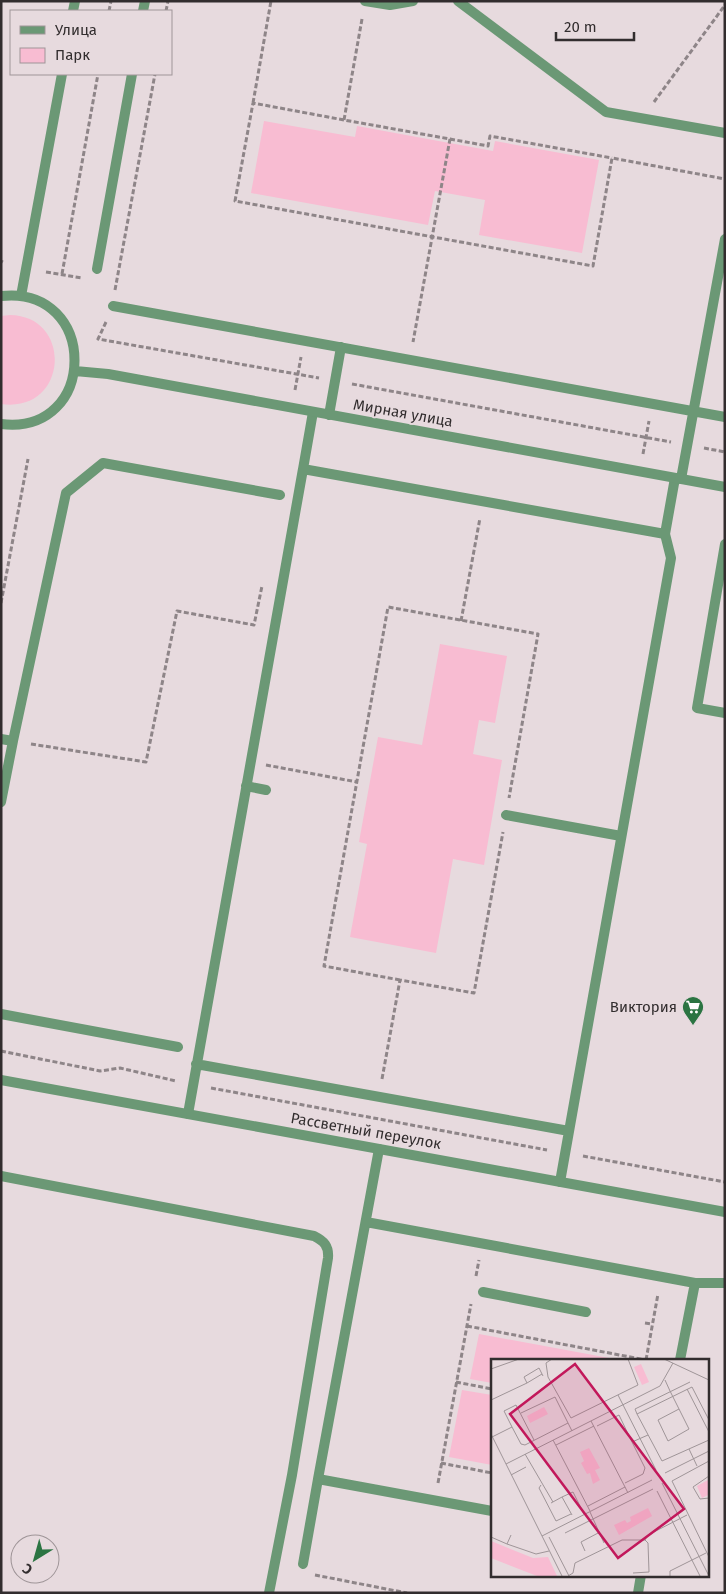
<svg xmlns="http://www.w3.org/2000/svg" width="726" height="1594" font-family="'Fira Sans',sans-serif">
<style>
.green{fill:#f8bcd2}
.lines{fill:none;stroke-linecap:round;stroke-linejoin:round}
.path{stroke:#8e8588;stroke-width:3;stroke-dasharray:5 2.5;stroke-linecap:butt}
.service{stroke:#6b9875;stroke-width:10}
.minor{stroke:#6b9875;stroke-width:10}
.labels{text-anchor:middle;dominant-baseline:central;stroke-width:4;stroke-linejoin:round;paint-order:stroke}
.street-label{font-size:15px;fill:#322d2e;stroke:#e7dade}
.poi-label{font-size:15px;fill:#322d2e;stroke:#e7dade;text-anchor:end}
.inset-road{fill:none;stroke:#9f9598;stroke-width:1}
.view{fill:#c2185b;fill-opacity:0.15;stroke:#c2185b;stroke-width:2.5}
.inset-edge{fill:none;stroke:#322d2e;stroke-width:2.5}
</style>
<rect width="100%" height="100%" fill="#e7dade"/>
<path class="green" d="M264,121L355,137L357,126L493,151L495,141L599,160L582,253L479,235L485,200L435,191L428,225L251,193Z
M10,315C74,316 68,414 1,404V316Z
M440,644L507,656L495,723L479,720L473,754L502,760L484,865L453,859L436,953L350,937L367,844L359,842L378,737L422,745Z
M479,1334L620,1360H492V1383L470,1379Z
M462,1390L492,1395V1465L449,1457Z"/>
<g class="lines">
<path class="path" d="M109,11L111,1
M166,11L168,1
M362,19L344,120L450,139L413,342
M654,102L725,5
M253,103L271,1
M344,120L253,103L235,201L593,266L612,158L725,179
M450,139L488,146L490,136L612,158
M1,261L3,262
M46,272L82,278
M62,274L98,74
M115,290L155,74
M106,322L98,339L319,378
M352,384L671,442
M295,390L301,357
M704,448L725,452
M643,454L649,421
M1,603L28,459
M461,621L480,518
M31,744L146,762L177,611L254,625L262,586
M266,765L357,782
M400,980L324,966L388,607L538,634L509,798
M1,1051L100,1071L120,1068L176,1081
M382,1079L400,980L474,993L503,832
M211,1088L547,1150
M583,1156L725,1182
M476,1276L479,1260
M645,1323L652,1324
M467,1326L646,1360
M646,1360L658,1294
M456,1382L492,1389
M441,1463L492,1473
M438,1483L471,1304
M315,1575L407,1593"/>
<path class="service" d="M365,1L390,5L413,1
M458,1L606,112L725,133
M143,11L145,1
M97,269L132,74
M113,306L725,417
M313,412L303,469L665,534
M329,415L341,347
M681,479L725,239
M725,544L697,708L725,713
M1,739L13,741L1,802
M13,741L66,493L103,463L280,495
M246,786L266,790
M506,815L621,836
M1,1014L178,1047
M196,1064L569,1131
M188,1114L303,469
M379,1149L318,1479L492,1511
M1,1176L314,1236C324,1241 329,1246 328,1258L292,1475L269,1593
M560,1182L671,558L665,534L675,478
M366,1222L695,1283H725
M483,1292L586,1312
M680,1360L695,1283
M303,1564L318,1479
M638,1593L641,1575"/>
<path class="minor" d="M73,11L75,1
M1,296C99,285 99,436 1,424
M21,296L62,74
M75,371L108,374L725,487
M1,1080L725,1212"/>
</g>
<defs>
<g id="supermarket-pin" transform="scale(1.125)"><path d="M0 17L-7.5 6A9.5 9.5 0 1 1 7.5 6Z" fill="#2b7442" stroke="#e7dade"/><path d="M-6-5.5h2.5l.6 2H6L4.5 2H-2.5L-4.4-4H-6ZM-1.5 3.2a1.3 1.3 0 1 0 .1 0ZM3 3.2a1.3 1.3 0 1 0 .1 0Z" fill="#fff"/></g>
</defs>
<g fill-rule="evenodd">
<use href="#supermarket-pin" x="693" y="1007"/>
</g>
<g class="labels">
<g class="street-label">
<text transform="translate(403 413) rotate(10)">Мирная улица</text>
<text transform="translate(366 1131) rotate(10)">Рассветный переулок</text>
</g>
<g class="poi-label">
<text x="677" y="1007">Виктория</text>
</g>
</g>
<g transform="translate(491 1359)">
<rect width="218" height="218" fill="#e7dade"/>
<path d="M150,5L158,23L151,26L143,8ZM53,48L57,55L39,64L36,57ZM98,89L109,109L104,111L109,121L102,125L99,114L96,115L90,104L93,102L89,93ZM217,121V136L211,139L206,127ZM157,149L161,157L128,176L123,166L134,161L136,164L140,162L139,158ZM0,182L42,199L57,198L66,217H46L0,199Z" fill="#f8bcd2"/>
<path class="inset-road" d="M61,0L55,4L57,18L80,59L147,26L137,0M173,0L218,21M0,10L28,0M174,21L179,32L198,70L177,82L167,61L188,50M36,24L51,15M196,30L218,73M127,36L165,111M0,41L36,24L33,18L48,9L52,17M30,54L64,38L81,72M146,55L144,50L199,23M218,61L201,28L146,55L171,102L218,81M100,62L134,128M106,67L128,56L141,83L157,76M21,68L13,52L25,46L43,81M0,75L71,217M1,78L21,68L30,85L34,86L77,64M62,81L99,152M65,86L103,67M198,90L206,107M34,95L62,143M218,102L181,122L218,198M15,105L169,27L182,4M174,114L218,92M20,116L35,108M218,117L202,128L209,140L218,139M134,124L152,115L154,109L141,83M171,124L218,217M50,126L48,129L65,162L80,155M166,132L209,217M71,138L82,133L93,155M60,144L71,138L81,156M97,147L134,128L137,134M99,153L113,184M74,174L162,130M20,176L16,185L45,195L58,192M51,177L161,121M0,178L16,185M58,178L78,217M154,181L157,176L196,156M94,192L90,183L109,173M142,214L158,213L157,184L154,181M77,217L82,214L84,204L131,181H154M179,217V212L215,194"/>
<path class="view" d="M84,5L193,150L127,199L19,55Z"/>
<rect width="218" height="218" class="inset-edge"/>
</g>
<rect width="726" height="1594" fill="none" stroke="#322d2e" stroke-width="5"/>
<rect x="10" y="10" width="162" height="65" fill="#e7dade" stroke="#9f9598"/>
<rect x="20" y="26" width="25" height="8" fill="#6b9875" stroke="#9f9598"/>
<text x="55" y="35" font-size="15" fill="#322d2e">Улица</text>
<rect x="20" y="48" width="25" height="15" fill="#f8bcd2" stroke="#9f9598"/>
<text x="55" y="60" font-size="15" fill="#322d2e">Парк</text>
<g transform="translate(35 1559) rotate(217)"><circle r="24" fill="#e7dade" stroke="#9f9598"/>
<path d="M0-4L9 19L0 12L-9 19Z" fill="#2b7442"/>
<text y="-8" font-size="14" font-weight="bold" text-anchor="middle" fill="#322d2e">С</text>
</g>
<path d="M556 32v8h78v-8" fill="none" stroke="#322d2e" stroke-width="2.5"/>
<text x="564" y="32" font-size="15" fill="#322d2e" stroke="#e7dade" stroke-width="4" paint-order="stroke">20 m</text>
</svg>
